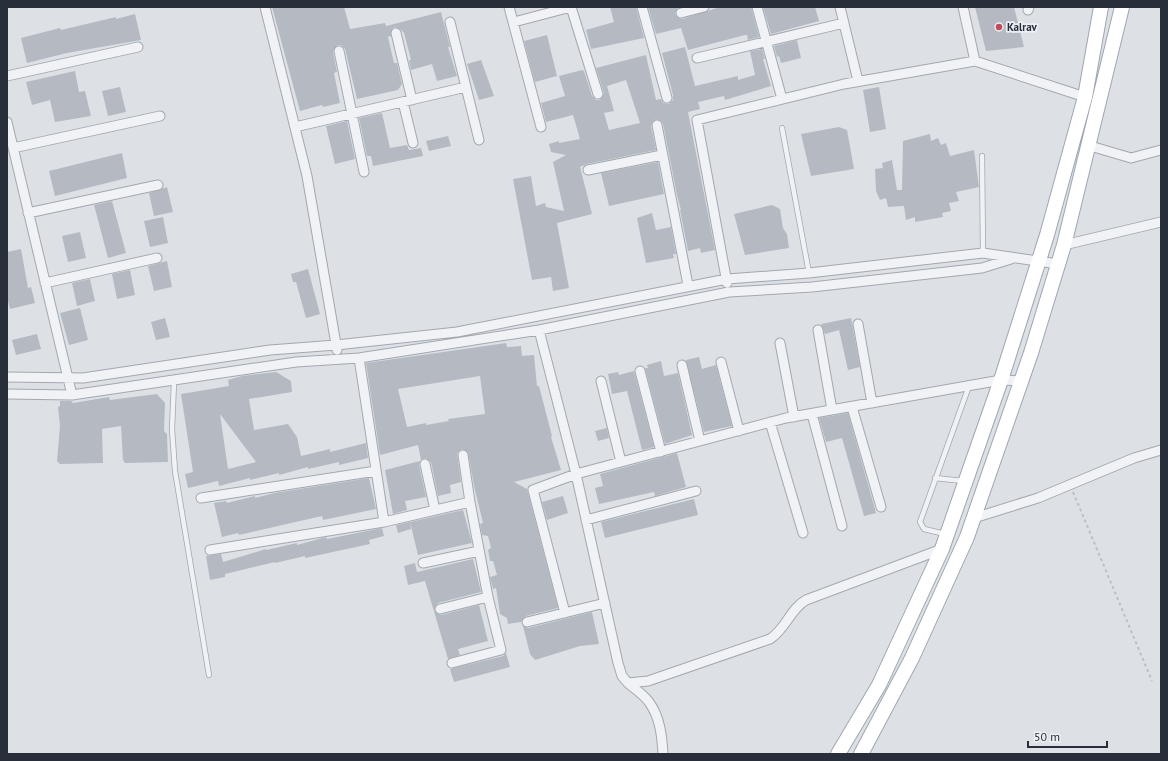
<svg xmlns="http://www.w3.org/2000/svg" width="1168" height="761" font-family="'PT Sans',sans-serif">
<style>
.building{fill:#b5bac2;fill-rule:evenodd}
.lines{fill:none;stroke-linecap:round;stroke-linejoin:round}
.lane-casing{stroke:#a3a8af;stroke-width:6}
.street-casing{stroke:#a3a8af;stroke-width:11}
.primary-casing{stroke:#9ea6b1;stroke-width:16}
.path{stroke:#bcbfc5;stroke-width:2;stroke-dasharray:3 3;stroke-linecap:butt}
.lane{stroke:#f0f2f5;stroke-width:4.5}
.street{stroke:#f0f2f5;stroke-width:9}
.primary{stroke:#fff;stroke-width:14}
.poi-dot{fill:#c34a5e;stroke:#ecf0f4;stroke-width:1.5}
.labels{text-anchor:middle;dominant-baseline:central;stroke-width:3.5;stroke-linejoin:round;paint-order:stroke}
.poi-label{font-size:11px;font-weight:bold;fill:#282f3b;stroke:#ecf0f4;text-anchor:start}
</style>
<rect width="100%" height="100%" fill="#dde1e6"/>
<path class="building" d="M272,7H344L350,29L385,23L386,26L441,12L450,47H448L457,76L437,81L432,64L411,70L409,60H411L404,33L400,29L395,27L392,29L391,36L388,37L394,63H397L402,84L398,90L357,99L345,49L341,45H337L333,52L337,72L334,73L340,103L323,107L322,105L300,111Z
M610,7H636L644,38L591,49L586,30L614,22Z
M648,7H680L677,9L675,14L677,17L682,19L720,7H751L759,37L748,40L747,35H745L688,50L681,28L656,34Z
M763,7H815L819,21L771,34Z
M975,7H1014L1024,47L986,51Z
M135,14L141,40L67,53L27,63L21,38L60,28L61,30L116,17V19Z
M547,35L557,76L535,82L524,41Z
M797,40L801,58L781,63L779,56L777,57L774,46Z
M685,47L695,86L738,76V80L755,75L750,51L762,49L765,59H763L771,86L725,100L724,96L698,102L700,109L688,112L715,250L701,253L700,248L688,251L680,210H681L677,195L663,124L661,121L656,119L653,121L651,126L656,150L587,164L580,167L592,214L557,223L569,288L553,291L551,277L532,280L513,179L531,176L536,206L545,203L546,207L564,211L553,162L566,155L551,152L549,144L559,141V143L580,139L573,115L546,122L541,103L565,96L559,76L582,70L584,71L592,96L596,100H600L604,93L596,68L646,55L656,100L661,99L663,103L669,104L673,100V95L662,53ZM626,80L640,123L609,130L604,113L614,111L607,86Z
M481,60L494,96L479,100L467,64Z
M75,71L79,92L85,91L91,116L55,122L50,100L32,105L26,82Z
M120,87L126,112L108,116L102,91Z
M879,87L886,129L870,132L863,90Z
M382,113L390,148L407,145L409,150L421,148L423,156L373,166L371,156H367L359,118Z
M347,121L355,159L335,164L326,126Z
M839,127L847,130L854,169L811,176L801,134Z
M930,134L931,141L938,138L941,145L946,143L950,156L974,150L979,187L956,192L959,201L949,203L951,211L942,213L943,217L915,222V217L906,220L904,206L888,207L886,198L880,200L876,191L875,169L883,168L882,163L892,160L897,190H902L903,141Z
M448,136L451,146L429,151L426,141Z
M122,153L127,178L55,196L49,171Z
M658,162L664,194L609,206L601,173Z
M167,187L173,212L154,216L149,193Z
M112,201L126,253L108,258L94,205Z
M772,205L780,209L783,228L787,234L789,248L745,255L734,214Z
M652,213L656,230L671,227L676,254H673L674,258L646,263L637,218Z
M163,217L168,243L150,247L144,221Z
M80,232L86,258L68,262L62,236Z
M21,249L28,288L31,287L35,303L10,309L7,297V252Z
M167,261L172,287L154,291L148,266Z
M308,269L320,314L306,318L296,282H293L291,274Z
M130,270L135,295L117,299L112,274Z
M90,279L95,301L77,306L72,283Z
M80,308L88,340L69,345L60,313Z
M165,318L170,337L156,340L151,322Z
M851,318L860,367L848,370L839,330L825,334L821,324Z
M37,334L41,349L16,355L12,340Z
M506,343L507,347L521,346L522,356L534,355L537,386H539L552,436L551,437L561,470L514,482L527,489L558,608L526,616L521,622L508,624L507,618L500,614L496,588L493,589L490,577L497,575L493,561H490L488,550L491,548L488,536L482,535L480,524L483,523L474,486L468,452L462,449L457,453L461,482L450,485L451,493L438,496L431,462L426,458L421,460L418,445L380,455L366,363ZM480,376L485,414L448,419L449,421L426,425V423L407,427L398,389Z
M699,357L702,369L716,365L732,426L704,432L686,360Z
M661,361L664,376L678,373L692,435L665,444L645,368H648L647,365Z
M634,371L654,447L642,450L627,391L612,394L608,374L618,372L619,375Z
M276,372L291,381L292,392L249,399L254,430L288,424L297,437L301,456L330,449V452L366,443L368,458L339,465V462L308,469V467L279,475V473L250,480V478L219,486L218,481L188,488L185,474L193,472L181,394L229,386L228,380L242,376ZM220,414L256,462L228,469Z
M157,394L165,403L164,431L167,434L168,462L125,463L123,460L121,426L102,429L103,463L60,464L57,461L60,426L58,407L60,406V401H71L73,403L109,397L110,400Z
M848,413L876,513L864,516L842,438L826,442L819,418Z
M607,428L609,438L598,441L595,431Z
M677,453L686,487L655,496L654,492L599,504L595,488L603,486L600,474Z
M420,461L419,465L426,497L405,501L407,510L393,514L385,470Z
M369,478L376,509L323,520L322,516L239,535L238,533L222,537L214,503L226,501L227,503L255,496V498L274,493Z
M563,496L568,513L547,520L542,502Z
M694,499L698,515L605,538L601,522Z
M463,510L472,543L418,555L410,522Z
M410,522L411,529L398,533L396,525Z
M382,528L384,536L369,540L370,544L305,558V556L275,563V562L225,574V577L210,580L206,556L221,554L223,562L266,549V550L297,543V545L326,537L327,539Z
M473,559L481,592L438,603L434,610L436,613L441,615L479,605L488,641L458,649L460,655L448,659L425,581L408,585L404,566L415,563L417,572Z
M592,612L599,644L580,646L535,660L530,654L523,626L528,628Z
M506,653L510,667L454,682L450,669L503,656Z"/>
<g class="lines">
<g class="lane-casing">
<path id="lane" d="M782,128L809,273
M982,156L983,253
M174,382L172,429L175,471L209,675
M935,478L963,481
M945,534L924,529L920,522L969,386"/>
</g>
<g class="street-casing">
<path id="street" d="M265,7L307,176L337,350
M509,7L541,127
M571,7L598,94
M642,7L667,98
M757,7L782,99
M840,7L858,81
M963,7L975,61L1085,97
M1028,10L1029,7
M681,13L704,7
M450,22L479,140
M514,22L571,7
M396,33L412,100
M339,51L364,172
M697,58L844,23
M7,76L138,47
M403,102L413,143
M7,122L72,395
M657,125L688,285
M295,127L466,87
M1087,145L1131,158L1161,150
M13,148L160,116
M588,170L662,155
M28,213L158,185
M1064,245L1161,222
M45,283L157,258
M727,283L697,120L844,84L975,61
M858,324L872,403
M539,330L576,474L786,418L1001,380L1022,381
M818,330L832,410
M780,343L794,417
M721,362L739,431
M682,365L700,441
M640,371L661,452
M7,377L83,378L270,350L336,345L457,332L727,279L809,273L983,253L1058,264
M601,381L621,462
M7,394L72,395L296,362L359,358L539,330L729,292L812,287L982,268L1011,259
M852,407L881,507
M812,414L842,526
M770,422L803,533
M463,455L470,502
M425,464L435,510
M201,498L376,471
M974,518L1038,498L1134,458L1161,450
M586,520L696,491
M384,522L470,502L488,597L501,650L452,663
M210,550L384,522L359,358
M423,563L479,551
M440,609L488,597
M565,613L533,490L576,474L618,663L622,676L628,683L648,681L770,639C786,629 790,609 806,600L942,549
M527,622L605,603
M628,683C635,689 644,695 649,702C660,717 662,736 663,754"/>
</g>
<g class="primary-casing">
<path id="primary" d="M838,754L879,685L942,549L1001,380L1047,235L1085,97L1101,7
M861,754L912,658L967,537L1031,353L1064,245L1122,7"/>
</g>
<path class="path" d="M1073,492L1152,681"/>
<use href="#lane" class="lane"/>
<use href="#street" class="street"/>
<use href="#primary" class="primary"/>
</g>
<circle class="poi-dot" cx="999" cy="27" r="4"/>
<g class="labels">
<g class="poi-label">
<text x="1007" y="27">Kalrav</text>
</g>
</g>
<rect width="1168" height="761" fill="none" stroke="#282f3b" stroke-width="16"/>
<path d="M1028 741v6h79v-6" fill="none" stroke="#282f3b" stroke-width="2"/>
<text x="1034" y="741" font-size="12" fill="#282f3b" stroke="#ecf0f4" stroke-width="3" paint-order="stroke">50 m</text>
</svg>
